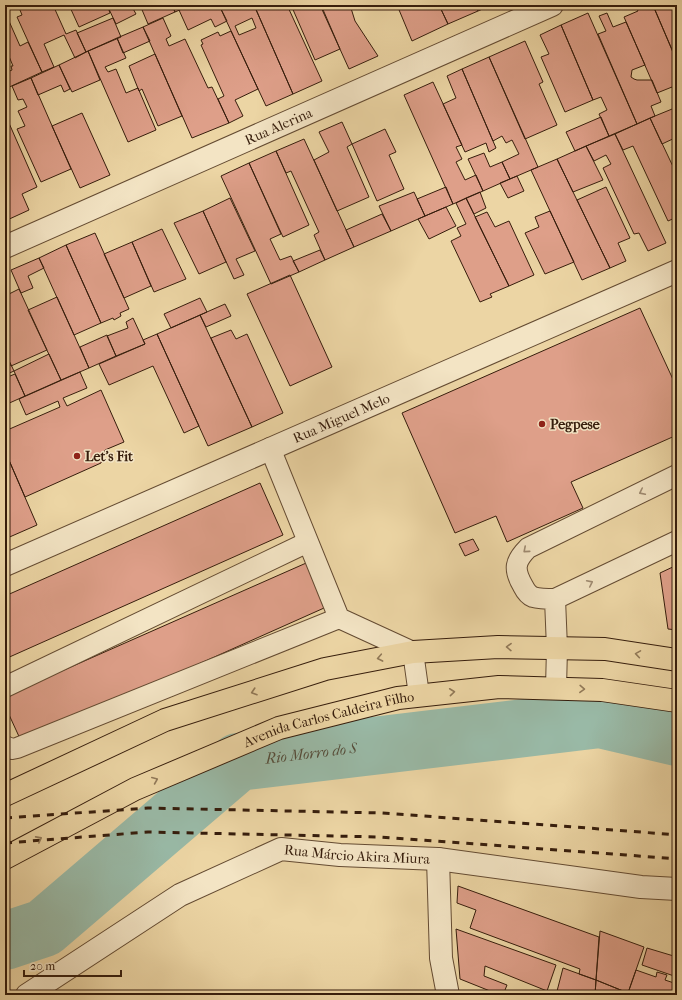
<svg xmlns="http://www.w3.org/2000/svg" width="682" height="1000" font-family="'IM FELL French Canon',serif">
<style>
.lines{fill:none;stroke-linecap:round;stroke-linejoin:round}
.river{stroke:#99b9a6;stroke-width:58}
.building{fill:#de9f89;stroke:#361d0c;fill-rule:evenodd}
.service-casing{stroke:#644b32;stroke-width:22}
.minor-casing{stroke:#644b32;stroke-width:24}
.primary-casing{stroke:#361d0c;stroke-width:24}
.service{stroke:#f3e4c4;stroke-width:20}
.minor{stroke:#f3e4c4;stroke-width:22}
.primary{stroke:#ecd5a4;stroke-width:22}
.rail{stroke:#361d0c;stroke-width:3;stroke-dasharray:7 7;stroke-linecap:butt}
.oneway{stroke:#9e8a71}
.oneway2{stroke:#917958}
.poi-dot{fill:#8f2418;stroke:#f3e4c4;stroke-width:1.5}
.labels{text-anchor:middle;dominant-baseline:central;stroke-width:3;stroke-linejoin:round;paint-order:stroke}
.street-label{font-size:14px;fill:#361d0c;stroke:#f3e4c4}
.poi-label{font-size:14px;font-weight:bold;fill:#361d0c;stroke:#f3e4c4;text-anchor:start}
.water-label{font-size:15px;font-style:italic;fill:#544c3a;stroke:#f3e4c4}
</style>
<rect width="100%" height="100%" fill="#ecd5a4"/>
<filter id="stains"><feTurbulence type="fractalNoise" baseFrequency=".005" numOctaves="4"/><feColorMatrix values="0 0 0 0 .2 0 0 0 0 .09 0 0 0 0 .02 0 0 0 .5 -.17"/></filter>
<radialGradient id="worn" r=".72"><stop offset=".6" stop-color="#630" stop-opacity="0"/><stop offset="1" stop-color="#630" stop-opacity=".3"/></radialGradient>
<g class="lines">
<path class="river" id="s1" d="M5,941L44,928L238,762L600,719L677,737"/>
</g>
<path class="building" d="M18,5H53L66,34L76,30L86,52L75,58L64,35L44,44L54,67L42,72L17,17L22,15Z
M69,5H107L110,13L79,27Z
M107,5H131L136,14L116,24Z
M140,5H172L175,12L148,24Z
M172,5H191L175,12Z
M191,5H219L227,21L215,27L211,19L188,30L179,10Z
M219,5H254L293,94L266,106ZM252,18L256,28L239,35L235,26Z
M254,5H287L322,81L293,94Z
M291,5H321L340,49L315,60Z
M320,5H350L355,21L378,56L349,69Z
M397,5H439L448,24L412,41Z
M439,5H475L478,11L448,24Z
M475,5H492L478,11Z
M635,5H653L677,62V86L672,88V87L657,93L624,17L638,11Z
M653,5H677V61L654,8Z
M5,12L20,46L28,42L42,72L5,89V73L12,70L11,66H13L8,54L5,56Z
M588,13L637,124L609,136L599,114L607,110L601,97L593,100L561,25Z
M607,13L613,27L626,22L645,65L632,70L631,77L634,79L637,80H652L661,102L651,106L655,116L637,124L598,34L606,31L599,16Z
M113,18L121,37L86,52L77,33Z
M163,18L171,36L166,39L169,46L185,39L208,88L212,87L229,123L192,138L143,27Z
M561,25L593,100L565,112L541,57L549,54L540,35Z
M143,27L150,41L123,53L117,38Z
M231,31L258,89L235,100L243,116L229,123L218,99L224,96L201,45L203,44L201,40L218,32L220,36Z
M117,38L126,58L105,67L108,72L116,69L126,93L138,88L156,130L128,142L88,51Z
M525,41L543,82L539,84L557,125L525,139L489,57Z
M88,51L100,80L72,92L59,65Z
M155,54L182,116L158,126L142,89L139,91L129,66Z
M489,57L538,167L510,179L502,162L519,154L512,140L506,143L502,136L493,141L462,69Z
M59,65L70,89L64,92L61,85L38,95L31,78Z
M462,69L496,148L489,152L486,143L465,152L443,104L456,98L447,76Z
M31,78L71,169L41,182L17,129L25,126L18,111L27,107L23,99L18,100L12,86Z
M433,82L462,145L456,147L462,159L456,162L465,180L476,175L483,191L453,204L404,95Z
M677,107V137L662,144L650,118Z
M82,113L110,175L80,188L52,126Z
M5,114L37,187L22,194L29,210L5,221Z
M601,117L609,136L575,151L566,132Z
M650,118L677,175V217L668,221L633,146L623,150L615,134Z
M342,122L352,144L347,147L369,197L337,211L314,160L329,152L319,132Z
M385,129L396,152L389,155L404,189L377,201L352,144Z
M615,134L666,243L648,251L639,233L634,234L603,168L611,164L606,155L594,161L586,146Z
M304,139L354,247L325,260L314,235L319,232L291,171L286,173L276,151Z
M586,146L603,180L573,192L557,159Z
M276,151L309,225L283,237L249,163Z
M484,153L490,167L502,162L510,179L483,191L468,159Z
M557,159L610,268L582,280L531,170Z
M249,163L281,234L270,239L280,260L291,256L299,272L271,284L221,176Z
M677,165V175L673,167Z
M517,176L524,191L508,198L500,183Z
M446,187L453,204L425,216L417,199Z
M606,187L630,238L618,243L626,261L610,268L577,200Z
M414,192L425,216L391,231L379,206Z
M480,192L486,208L474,214L466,198Z
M230,198L255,251L236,259L244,275L234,279L203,211Z
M466,198L509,286L490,294L492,297L480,302L451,241L461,236L457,228L466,224L456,203Z
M446,207L456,226L429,239L418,219Z
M203,211L226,262L199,274L174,223Z
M550,211L574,262L545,274L525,233L539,227L535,217Z
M487,212L495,227L509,221L534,275L509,286L475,217Z
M382,214L391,231L354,247L346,230Z
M162,229L186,279L154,292L132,242Z
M95,233L129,309L120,313L121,316L114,320L113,318L101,323L66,245Z
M132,242L151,286L124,298L104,254Z
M66,245L101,323L74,335L39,258Z
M320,250L325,260L299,272L293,261Z
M39,258L44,268L28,276L33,288L21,293L11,270Z
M290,275L332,367L290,386L247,294Z
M19,289L47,350L11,366L5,352V296Z
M57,297L89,368L61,380L28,310Z
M200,298L207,312L171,328L164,314Z
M225,304L231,316L206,327L200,315Z
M640,308L677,388V435L571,482L583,508L507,542L496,516L455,533L402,413Z
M200,315L252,427L208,446L157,334Z
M133,318L145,344L116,356L107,336L128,328L126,322Z
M231,330L236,339L247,334L283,413L252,427L211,338Z
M157,334L199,426L184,433L153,366L109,385L99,364L145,344L143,340Z
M107,335L116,356L89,368L80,347Z
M5,352L14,371L5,375Z
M49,354L61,380L25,396L14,371Z
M80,372L87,388L63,398L67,406L101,390L124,442L105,450L101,463L25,497L5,451V431L60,407L58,401L26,415L19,399Z
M15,374L25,396L5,405V378Z
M5,451L37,525L5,539Z
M260,483L283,535L5,659V596Z
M473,539L479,550L465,556L459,544Z
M313,560L333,604L22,743L5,706V696Z
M677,565V630L668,629L660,573Z
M458,886L599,937L596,980L579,974L580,969L470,928L476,910L457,903Z
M456,929L556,965L547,991L485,966L484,976L507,985L503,995H500L460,979Z
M600,931L644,947L628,993L596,980Z
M647,948L677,957V977L642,965Z
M563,968L596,980L595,995H556Z
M636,970L656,977L657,972L667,975L665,980L677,984V995H644L629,990Z
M596,980L628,993L633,995H595Z"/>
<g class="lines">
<g class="service-casing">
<path id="service" d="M270,448L339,618L413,652L419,695
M677,475L528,548C515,561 513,569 523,586C525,590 528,595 533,597C540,599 548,599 555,599L677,541
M555,599L557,648L556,688
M5,687L308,542
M5,746L12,749L17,748L339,618"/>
</g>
<g class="minor-casing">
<g id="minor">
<path id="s2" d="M5,247L552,5"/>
<path id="s3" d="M5,565L677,271"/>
<path d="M438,859L441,958L448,995"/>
<path id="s4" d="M27,995L180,895L281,849L340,855L438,859L641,887L677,889"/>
</g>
</g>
<g class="primary-casing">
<g id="primary">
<path d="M5,795L165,720L325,669L413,652L498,647L605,649L677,660"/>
<path id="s5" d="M5,858L135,789L279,728L398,698L499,687L602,690L677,701"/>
</g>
</g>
<use href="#service" class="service"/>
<use href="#minor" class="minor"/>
<use href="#primary" class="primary"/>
<path class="rail" d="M5,818L148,808L382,813L628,831L677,835
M5,843L148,832L380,837L626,855L677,859"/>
</g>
<defs><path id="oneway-chevron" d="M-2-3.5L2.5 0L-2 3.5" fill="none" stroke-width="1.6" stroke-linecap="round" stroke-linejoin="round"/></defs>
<g class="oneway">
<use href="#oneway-chevron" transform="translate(642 492) rotate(154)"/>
<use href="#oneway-chevron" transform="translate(526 550) rotate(139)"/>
<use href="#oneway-chevron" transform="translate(590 583) rotate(-26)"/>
</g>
<g class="oneway2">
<use href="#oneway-chevron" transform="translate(509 647) rotate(-179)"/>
<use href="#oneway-chevron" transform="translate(638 654) rotate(-171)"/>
<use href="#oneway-chevron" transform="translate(380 658) rotate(169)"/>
<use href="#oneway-chevron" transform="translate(582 689) rotate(2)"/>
<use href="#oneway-chevron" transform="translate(254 692) rotate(162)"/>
<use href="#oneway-chevron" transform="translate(452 692) rotate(-6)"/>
<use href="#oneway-chevron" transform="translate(155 780) rotate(-23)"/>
<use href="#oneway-chevron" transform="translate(39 839) rotate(-28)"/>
</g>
<g class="poi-dot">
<circle cx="542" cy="424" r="4"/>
<circle cx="77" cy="456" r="4"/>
</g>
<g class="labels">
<g class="street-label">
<text stroke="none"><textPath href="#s2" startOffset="299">Rua Alerina</textPath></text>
<text stroke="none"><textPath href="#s3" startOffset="367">Rua Miguel Melo</textPath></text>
<text stroke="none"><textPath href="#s5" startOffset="354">Avenida Carlos Caldeira Filho</textPath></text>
<text stroke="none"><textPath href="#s4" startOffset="370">Rua Márcio Akira Miura</textPath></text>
</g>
<g class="poi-label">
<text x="550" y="424">Pegpese</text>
<text x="85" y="456">Let's Fit</text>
</g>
<g class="water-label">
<text stroke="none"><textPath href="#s1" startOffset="370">Rio Morro do S</textPath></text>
</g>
</g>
<rect width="682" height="1000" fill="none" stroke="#ecd5a4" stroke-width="20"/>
<rect x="6" y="6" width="670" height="988" fill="none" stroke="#361d0c" stroke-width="2"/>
<rect x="10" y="10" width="662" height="980" fill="none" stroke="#361d0c"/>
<path d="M24 970v6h97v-6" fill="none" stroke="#361d0c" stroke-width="2"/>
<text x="30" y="970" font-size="12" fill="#361d0c" stroke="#f3e4c4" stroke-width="3" paint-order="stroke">20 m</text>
<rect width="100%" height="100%" filter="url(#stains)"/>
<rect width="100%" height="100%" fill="url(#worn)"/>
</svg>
